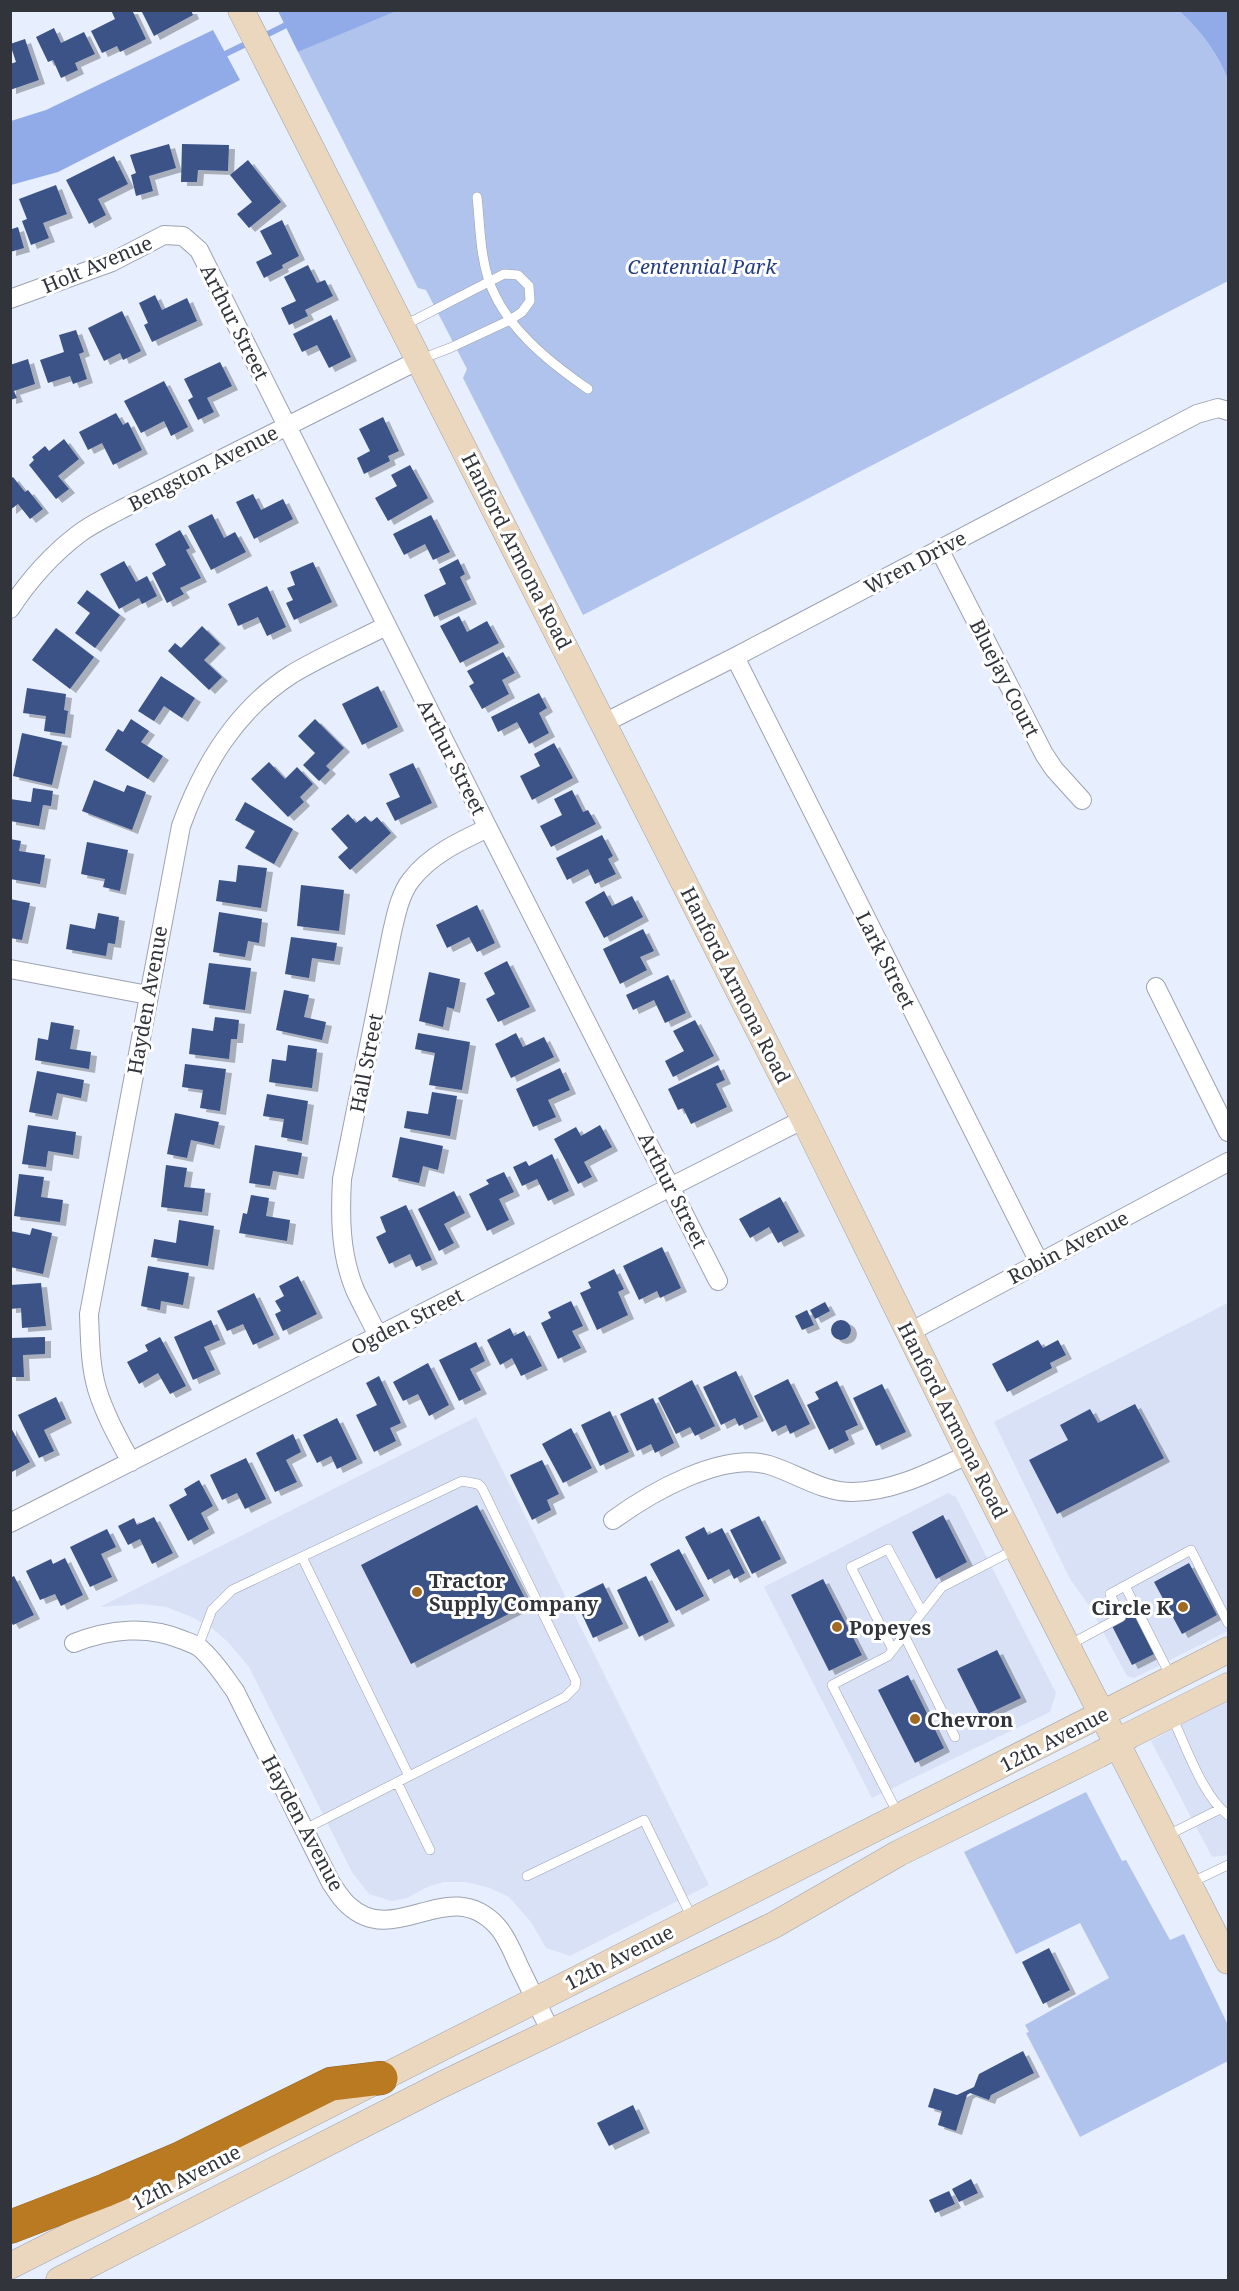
<svg xmlns="http://www.w3.org/2000/svg" width="1239" height="2291" font-family="'Noto Serif',serif">
<style>
.built{fill:#d8e1f6}
.green{fill:#afc3ed}
.water{fill:#90abe8}
.lines{fill:none;stroke-linecap:round;stroke-linejoin:round}
.stream{stroke:#90abe8;stroke-width:6}
.building{fill:#3b5287;filter:url(#shadow)}
.lane-casing{stroke:#9ca2b0;stroke-width:10}
.street-casing{stroke:#9ca2b0;stroke-width:20}
.secondary-casing{stroke:#9ca2b0;stroke-width:27}
.highway-casing{stroke:#8a622a;stroke-width:34}
.lane{stroke:#fff;stroke-width:9}
.street{stroke:#fff;stroke-width:18}
.secondary{stroke:#ead7bd;stroke-width:26}
.highway{stroke:#ba7a22;stroke-width:33}
.poi-dot{fill:#a06a23;stroke:#fff;stroke-width:2}
.labels{text-anchor:middle;dominant-baseline:central;stroke-width:6;stroke-linejoin:round;paint-order:stroke}
.street-label{font-size:20px;fill:#31343a;stroke:#fff}
.park-label{font-size:20px;font-style:italic;fill:#233e84;stroke:#fff}
.poi-label{font-size:20px;font-weight:bold;fill:#31343a;stroke:#fff;text-anchor:start}
</style>
<defs>
<filter id="shadow"><feDropShadow dx="6" dy="4" stdDeviation="0" flood-color="#0004"/></filter>
</defs>
<rect width="100%" height="100%" fill="#e7eefd"/>
<path class="built" d="M1228,1303V1631L1134,1678L1127,1676L1088,1604L1070,1579L994,1422Z
M476,1417L709,1885L570,1956L546,1948L531,1922L509,1897L490,1888L466,1882H444L427,1887L407,1898L392,1901L369,1894L352,1872L249,1667L228,1642L213,1629L192,1617L166,1607L141,1604L100,1607Z
M948,1493L956,1497L1056,1693L1050,1712L872,1798L764,1587Z
M1228,1700V1855L1212,1857L1151,1741Z"/>
<path class="green" d="M396,10L1179,11C1199,28 1219,55 1228,80V281L583,615L463,378L467,369L426,290L418,288L298,52Z
M1086,1792L1122,1861L1126,1860L1170,1940L1184,1934L1228,2025V2061L1080,2137L1026,2033L1029,2032L1025,2025L1109,1978L1080,1923L1016,1954L964,1852Z"/>
<path class="water" d="M278,11H396L298,52Z
M1179,11H1228V80C1219,55 1199,28 1179,11Z
M213,30L240,80L58,172L11,185V121L46,110Z"/>
<g class="lines">
<path class="stream" d="M262,37L290,23
M219,57L250,42"/>
</g>
<path class="building" d="M111,10H132L146,39L120,52L117,46L102,53L91,31L115,19Z
M141,10H191L193,15L154,36Z
M54,28L61,43L84,32L95,54L75,63L78,70L61,78L53,60L48,62L36,37Z
M25,39L39,80L10,90V64L16,62L10,44Z
M169,144L176,168L149,176L153,191L136,196L131,175L136,173L130,155Z
M182,144L229,145L228,171L198,170L197,182H181Z
M114,156L128,184L98,199L106,215L89,224L66,180Z
M248,160L281,202L249,228L237,214L252,202L230,175Z
M56,185L67,214L43,223L49,238L31,245L22,221L27,219L19,199Z
M282,220L299,256L282,265L283,268L264,278L256,262L272,254L260,231Z
M11,225L12,229L18,227L24,248L10,252Z
M308,265L317,283L325,280L333,296L305,310L308,316L289,325L281,308L296,301L284,277Z
M155,295L162,310L187,298L197,321L152,342L144,325L148,323L139,303Z
M122,311L141,351L123,360L120,353L104,361L88,328Z
M331,315L351,357L329,368L317,345L302,352L293,334Z
M76,330L84,352L79,354L87,379L73,384L70,376L48,383L40,360L64,352L59,335Z
M28,359L35,384L14,391L17,398L10,400V365Z
M220,362L232,386L207,398L214,412L198,420L188,400L193,397L184,379Z
M164,381L188,427L171,436L164,421L141,433L124,401Z
M116,413L123,425L128,422L142,450L113,465L102,443L88,450L79,432Z
M383,417L399,451L388,456L390,461L364,474L357,458L370,451L359,429Z
M64,439L79,459L58,476L69,489L56,499L29,465L34,460L32,457L45,446L49,451Z
M410,465L428,498L388,521L375,498L397,486L391,475Z
M13,477L25,492L28,490L43,509L30,519L18,504L10,510V479Z
M253,494L261,510L283,499L293,519L254,539L236,502Z
M212,514L224,538L235,532L246,552L211,570L188,526Z
M431,515L450,552L433,560L425,544L404,555L393,534Z
M180,530L190,548L186,550L201,578L180,588L184,594L167,603L152,573L166,565L155,544Z
M458,559L465,574L460,577L471,600L434,617L424,595L446,584L439,569Z
M124,561L136,582L147,576L157,596L142,604L139,598L119,609L100,574Z
M313,562L332,602L294,620L286,603L293,600L287,588L295,585L290,572Z
M267,586L286,627L267,636L258,617L238,626L228,604Z
M87,590L120,615L95,648L75,633L90,613L77,603Z
M459,616L467,632L487,621L499,643L460,663L440,626Z
M202,626L220,644L204,660L222,677L209,690L168,651L175,643L181,648Z
M56,628L94,657L70,689L32,660Z
M503,652L515,673L502,680L509,694L482,709L469,686L474,683L467,671Z
M161,676L195,698L182,718L164,706L154,721L138,711Z
M378,686L398,727L362,745L342,704Z
M27,688L66,694L64,710L68,711L65,734L44,731L46,716L23,713Z
M539,693L547,708L539,713L549,733L529,744L517,722L498,732L491,717Z
M131,719L149,731L141,742L163,756L148,779L105,750L118,729L123,732Z
M315,719L344,748L326,766L330,770L319,781L303,765L315,753L298,736Z
M22,733L62,742L52,785L13,776Z
M554,743L573,778L532,800L520,776L540,766L534,754Z
M269,762L285,779L297,767L313,784L300,797L304,802L288,817L251,779Z
M413,763L432,803L395,821L386,803L400,797L389,774Z
M94,780L124,792L127,785L146,792L132,830L82,811Z
M33,788L53,791L51,806L43,805L39,826L10,821V799L31,802Z
M572,790L583,812L588,810L596,824L551,847L540,826L562,815L554,799Z
M245,802L293,829L274,864L245,848L255,831L235,820Z
M348,814L356,823L365,816L371,822L377,817L391,833L350,870L338,857L348,848L331,829Z
M602,835L613,856L608,859L616,874L595,884L588,869L567,880L556,858Z
M10,839L21,841L19,851L45,855L40,884L10,879Z
M87,842L128,850L120,891L103,887L105,879L81,874Z
M238,865L267,868L261,908L216,901L219,880L236,882Z
M301,885L344,890L339,931L297,926Z
M604,891L612,906L632,896L643,917L604,938L585,902Z
M10,899L30,903L22,940L10,938Z
M477,905L495,943L477,952L469,937L447,948L436,925Z
M219,912L262,919L259,943L248,941L245,957L213,952Z
M98,913L119,917L115,944L108,943L106,956L66,949L70,924L95,929Z
M643,929L654,951L640,957L647,970L620,984L603,949Z
M291,937L337,943L334,961L312,958L309,978L285,974Z
M507,961L530,1007L498,1022L486,999L495,994L484,973Z
M209,963L251,968L245,1010L203,1004Z
M429,972L460,979L454,1009L447,1007L443,1027L419,1021Z
M668,975L686,1013L665,1023L654,1000L633,1010L626,995Z
M284,990L309,995L304,1017L326,1022L322,1040L276,1030Z
M215,1017L239,1020L237,1039H231L229,1059L189,1054L192,1028L213,1031Z
M695,1020L714,1056L673,1077L665,1061L684,1051L673,1031Z
M51,1022L74,1026L70,1049L91,1052L89,1069L35,1060L38,1038L48,1040Z
M418,1033L470,1042L462,1090L429,1085L435,1053L415,1049Z
M516,1033L523,1047L544,1037L554,1057L511,1078L495,1044Z
M288,1045L317,1049L312,1088L269,1082L272,1059L286,1061Z
M185,1064L226,1069L220,1111L200,1108L203,1090L182,1087Z
M718,1065L725,1080L716,1084L727,1107L691,1124L683,1108L678,1110L668,1089Z
M560,1068L570,1090L548,1100L556,1117L533,1127L516,1089Z
M37,1071L84,1080L81,1098L57,1093L52,1116L29,1112Z
M432,1092L457,1096L450,1136L404,1128L407,1111L428,1114Z
M267,1094L308,1101L302,1141L281,1137L284,1119L263,1116Z
M175,1113L219,1122L214,1145L191,1140L187,1158L167,1154Z
M28,1125L76,1132L73,1155L48,1151L46,1167L22,1164Z
M600,1125L612,1147L584,1162L592,1177L578,1184L554,1139L576,1127L581,1136Z
M400,1137L443,1146L438,1170L423,1166L419,1183L392,1177Z
M255,1145L302,1153L298,1175L273,1171L270,1186L249,1183Z
M552,1154L569,1191L548,1201L537,1179L522,1186L513,1167L526,1161L529,1166Z
M166,1165L187,1168L184,1187L205,1189L202,1212L161,1207Z
M504,1172L514,1192L499,1199L509,1220L487,1231L469,1194L489,1184L486,1180Z
M19,1174L44,1177L41,1197L63,1200L60,1222L14,1216Z
M454,1191L465,1213L444,1224L454,1243L439,1251L418,1209Z
M251,1195L269,1198L266,1216L290,1220L287,1241L239,1233L243,1213L247,1214Z
M780,1197L799,1232L778,1243L769,1227L750,1238L739,1219Z
M406,1205L432,1260L416,1267L410,1254L389,1264L376,1237L386,1232L380,1217Z
M179,1220L214,1226L208,1266L151,1257L154,1239L176,1243Z
M32,1228L52,1233L43,1274L10,1267V1231L30,1235Z
M662,1247L681,1288L660,1298L657,1291L639,1300L623,1266Z
M148,1266L189,1273L183,1305L161,1301L160,1310L141,1306Z
M614,1269L624,1289L618,1292L628,1315L597,1330L580,1293L591,1288L588,1282Z
M298,1276L317,1314L283,1331L275,1314L281,1311L275,1301L284,1296L279,1286Z
M41,1283L46,1326L22,1328L21,1308L10,1309V1285Z
M254,1293L274,1335L253,1345L243,1324L227,1331L217,1311Z
M571,1301L583,1326L572,1331L581,1348L558,1359L541,1323L551,1318L548,1312Z
M825,1302L830,1311L815,1319L810,1310Z
M807,1310L814,1325L802,1330L795,1316Z
M211,1320L220,1340L204,1347L215,1370L193,1380L174,1337Z
M831 1330a10 10 0 1 1 20 0a10 10 0 1 1-20 0Z
M510,1328L514,1336L524,1331L542,1366L521,1376L512,1358L500,1365L487,1340Z
M45,1337V1354L23,1355L24,1377H10V1338Z
M160,1337L186,1386L170,1394L158,1373L139,1384L127,1362L148,1351L145,1345Z
M1038,1340L1043,1348L1058,1340L1066,1355L1050,1363L1052,1368L1007,1392L992,1364Z
M476,1342L485,1361L470,1369L481,1390L459,1401L439,1360Z
M428,1363L449,1405L429,1416L418,1394L403,1401L393,1382Z
M736,1371L758,1417L739,1426L735,1418L721,1425L703,1387Z
M379,1376L401,1423L390,1428L396,1441L374,1452L356,1415L377,1405L366,1383Z
M788,1379L810,1424L790,1434L786,1425L772,1432L754,1396Z
M692,1380L715,1426L695,1436L690,1427L676,1434L658,1398Z
M837,1381L858,1425L845,1431L849,1440L829,1450L807,1405L819,1399L815,1392Z
M882,1384L906,1432L876,1446L853,1398Z
M56,1397L66,1419L44,1430L54,1451L39,1458L18,1415Z
M653,1398L674,1443L655,1453L651,1444L637,1451L620,1414Z
M1135,1404L1164,1458L1057,1514L1029,1460L1068,1440L1060,1425L1090,1409L1098,1423Z
M610,1411L629,1452L600,1466L581,1425Z
M337,1418L357,1459L337,1469L331,1456L317,1463L303,1435Z
M10,1426L30,1462L10,1473Z
M571,1428L592,1468L563,1483L542,1444Z
M293,1434L301,1452L286,1460L297,1482L275,1492L256,1453Z
M246,1458L266,1499L245,1509L237,1493L222,1500L210,1475Z
M542,1460L559,1494L547,1500L551,1510L532,1520L510,1475Z
M199,1480L213,1506L201,1513L209,1529L188,1541L169,1505L187,1495L184,1489Z
M477,1505L528,1604L411,1664L361,1565Z
M943,1515L967,1562L936,1579L912,1532Z
M759,1516L781,1559L752,1574L730,1530Z
M154,1517L173,1553L152,1564L140,1539L128,1545L118,1526L134,1518L137,1525Z
M704,1527L708,1535L722,1528L745,1573L734,1579L729,1569L708,1580L685,1537Z
M107,1529L116,1547L101,1554L112,1577L90,1587L70,1547Z
M679,1549L704,1596L676,1611L650,1564Z
M65,1558L83,1595L61,1606L55,1594L40,1600L26,1571L51,1559L53,1564Z
M1189,1563L1217,1615L1182,1634L1154,1582Z
M14,1576L34,1615L13,1625L10,1620V1578Z
M646,1576L669,1622L639,1637L617,1590Z
M823,1579L862,1655L829,1671L791,1595Z
M603,1583L623,1624L593,1638L574,1597Z
M1133,1613L1154,1654L1132,1665L1111,1624Z
M997,1650L1021,1698L981,1717L957,1669Z
M908,1675L944,1748L915,1763L878,1690Z
M1049,1948L1070,1990L1043,2004L1022,1962Z
M1023,2051L1034,2073L991,2095L989,2100L970,2093L967,2095L956,2131L938,2125L942,2111L928,2107L934,2088L957,2095L974,2087L979,2074Z
M633,2105L644,2129L609,2146L597,2123Z
M971,2179L978,2193L959,2202L952,2189Z
M949,2191L955,2204L935,2213L929,2200Z"/>
<g class="lines">
<g class="lane-casing">
<path id="lane" d="M477,197C480,224 480,252 488,278C503,326 549,362 588,389
M403,326L504,274L518,275L529,286L530,301L522,312L510,320L450,348L421,359
M302,1557L409,1776
M1125,1586L1171,1677
M904,1635L955,1737
M1069,1645L1121,1617L1110,1594L1191,1550L1228,1623
M198,1647L212,1610L232,1590L462,1481L478,1484L482,1488L576,1681L575,1687L565,1697L305,1829
M893,1650L851,1567L888,1549L922,1612
M1172,1717C1186,1746 1203,1797 1228,1815
M397,1782L430,1850
M898,1814L832,1685L888,1656L942,1587L1016,1549
M1166,1836L1220,1809
M527,1876L644,1820L692,1918
M1190,1883L1228,1865"/>
</g>
<g class="street-casing">
<path id="street" d="M10,299L112,262L164,235L183,236L199,250L488,828L718,1281
M939,549L1044,754L1054,769L1082,800
M10,609C29,580 52,554 80,533C92,524 107,517 120,510L419,360
M735,657L1039,1262
M604,723L735,657L1197,414L1218,408L1228,411
M10,969L148,995
M1156,987L1228,1132
M908,1333L1228,1162
M378,1336C371,1321 362,1305 355,1290C340,1254 340,1216 342,1179L392,932C396,915 400,894 411,880C430,855 460,841 488,828
M131,1462C118,1438 105,1415 97,1389C90,1365 90,1339 89,1314L181,826C203,765 236,710 292,674C322,656 355,642 386,626
M613,1520C650,1493 722,1451 769,1465C798,1474 822,1492 852,1492C893,1492 933,1471 969,1454
M10,1523L804,1119
M74,1643C109,1629 148,1625 183,1640C188,1642 195,1644 200,1648C214,1660 224,1676 235,1691L331,1883C336,1890 341,1899 348,1905C396,1950 448,1873 497,1926C507,1937 513,1953 519,1966C530,1988 540,2010 551,2032"/>
</g>
<g class="secondary-casing">
<path id="secondary" d="M241,10L804,1119L969,1454L1228,1961
M10,2266L1228,1650
M59,2280L441,2085L774,1925L899,1853L1098,1755L1117,1745L1130,1735L1228,1686"/>
</g>
<g class="highway-casing">
<path id="highway" d="M10,2227L106,2190L179,2159L331,2084L381,2078"/>
</g>
<use href="#lane" class="lane"/>
<use href="#street" class="street"/>
<use href="#secondary" class="secondary"/>
<use href="#highway" class="highway"/>
</g>
<g class="poi-dot">
<circle cx="417" cy="1592" r="6"/>
<circle cx="1183" cy="1607" r="6"/>
<circle cx="837" cy="1627" r="6"/>
<circle cx="915" cy="1719" r="6"/>
</g>
<g class="labels">
<g class="street-label">
<text transform="translate(97 264) rotate(-23)">Holt Avenue</text>
<text transform="translate(235 322) rotate(63)">Arthur Street</text>
<text transform="translate(203 468) rotate(-27)">Bengston Avenue</text>
<text transform="translate(517 551) rotate(63)">Hanford Armona Road</text>
<text transform="translate(915 562) rotate(-28)">Wren Drive</text>
<text transform="translate(1005 678) rotate(63)">Bluejay Court</text>
<text transform="translate(452 757) rotate(63)">Arthur Street</text>
<text transform="translate(886 960) rotate(63)">Lark Street</text>
<text transform="translate(736 985) rotate(63)">Hanford Armona Road</text>
<text transform="translate(147 1000) rotate(-80)">Hayden Avenue</text>
<text transform="translate(366 1063) rotate(-79)">Hall Street</text>
<text transform="translate(673 1190) rotate(63)">Arthur Street</text>
<text transform="translate(1068 1247) rotate(-28)">Robin Avenue</text>
<text transform="translate(407 1321) rotate(-27)">Ogden Street</text>
<text transform="translate(953 1420) rotate(63)">Hanford Armona Road</text>
<text transform="translate(1054 1739) rotate(-27)">12th Avenue</text>
<text transform="translate(303 1823) rotate(62)">Hayden Avenue</text>
<text transform="translate(619 1957) rotate(-27)">12th Avenue</text>
<text transform="translate(186 2177) rotate(-27)">12th Avenue</text>
</g>
<g class="park-label">
<text x="702" y="266">Centennial Park</text>
</g>
<g class="poi-label">
<text x="429" y="1580">Tractor<tspan x="429" dy="23">Supply Company</tspan></text>
<text x="1171" y="1607" text-anchor="end">Circle K</text>
<text x="849" y="1627">Popeyes</text>
<text x="927" y="1719">Chevron</text>
</g>
</g>
<rect width="1239" height="2291" fill="none" stroke="#31343a" stroke-width="24"/>
</svg>
